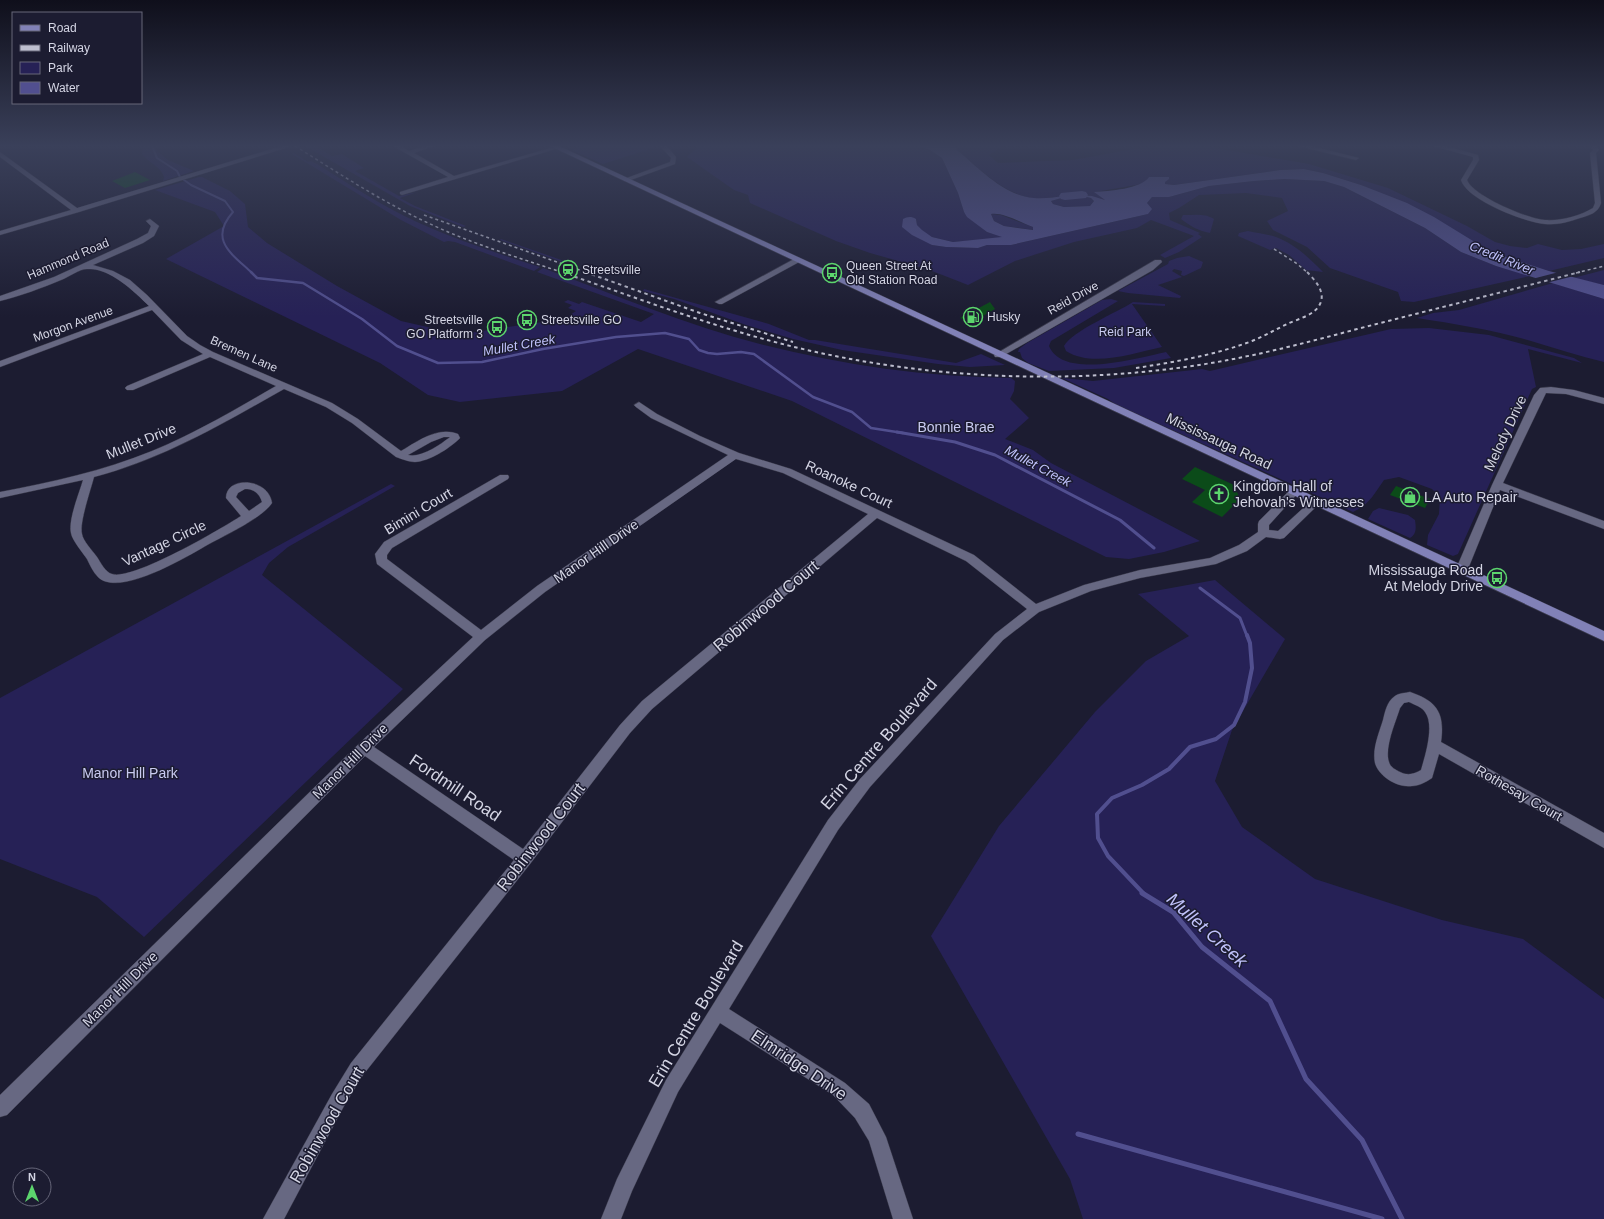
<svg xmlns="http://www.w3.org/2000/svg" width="1604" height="1219" font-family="Helvetica,sans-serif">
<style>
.green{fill:#262156}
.water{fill:#514f8f;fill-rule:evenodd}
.pier{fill:#1c1c31}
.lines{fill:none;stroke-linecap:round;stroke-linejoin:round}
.stream-far4{stroke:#514f8f;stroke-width:2}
.stream-far3{stroke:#514f8f;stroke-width:2.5}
.stream-far2{stroke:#514f8f;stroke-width:3}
.stream-far1{stroke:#514f8f;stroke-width:4}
.stream{stroke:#514f8f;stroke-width:5}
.river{fill:#514f8f;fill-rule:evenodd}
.building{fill:#0b4b19}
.minor-casing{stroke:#383849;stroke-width:1}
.major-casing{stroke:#383849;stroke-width:1}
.minor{fill:#676882;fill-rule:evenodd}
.major{fill:#8181b7;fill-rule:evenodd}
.rail-far1{stroke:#bebfcf;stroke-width:1.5;stroke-dasharray:3 3;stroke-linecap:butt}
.rail{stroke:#bebfcf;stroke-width:2;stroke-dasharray:3.5 3.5;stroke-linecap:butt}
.labels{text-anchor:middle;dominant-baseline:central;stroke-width:3;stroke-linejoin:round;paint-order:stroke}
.far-street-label{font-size:12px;fill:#d4d5e4;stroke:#1c1c31}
.far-poi-label{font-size:12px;fill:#d4d5e4;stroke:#1c1c31;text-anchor:start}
.far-park-label{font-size:12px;fill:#c9cbf1;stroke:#1c1c31}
.far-water-label{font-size:13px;font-style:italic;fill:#bfc1fa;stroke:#1c1c31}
.park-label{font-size:14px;fill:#c9cbf1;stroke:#1c1c31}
.street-label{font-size:14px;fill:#d4d5e4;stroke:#1c1c31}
.poi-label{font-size:14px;fill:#d4d5e4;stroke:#1c1c31;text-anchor:start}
.near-street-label{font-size:17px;fill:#d4d5e4;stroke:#1c1c31}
.near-water-label{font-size:18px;font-style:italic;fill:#bfc1fa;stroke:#1c1c31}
</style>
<rect width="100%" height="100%" fill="#1c1c31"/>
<path class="green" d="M143,146H159L157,151L168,160L194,171L163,181L164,177C161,166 148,163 142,154Z
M305,146H316L332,156L342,154L364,168L355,171L399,196L417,192L400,198L415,206L466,226L463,227L410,206Z
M582,146H655L656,147L603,164L571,150Z
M699,146H919L930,150L942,158L958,193L964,212L987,232L1002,236V238L953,242L932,237L922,231L917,225L916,219L908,217L932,245L946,247L978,248L987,245H1011L1148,214L1147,203L1152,197H1169L1209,186L1254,181L1284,179L1324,181L1344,187L1425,228L1461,252L1496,266L1530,276L1414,302L1401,301L1398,292L1330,268L1307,247L1273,230L1267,221L1288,211L1282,198L1246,193L1199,195L1179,208L1169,213L1170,220L1200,233L1198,234L1202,237L1179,252L1165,258L1160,255L1194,236L1151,220L1137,228L1074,242L1015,261L968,285L927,269L870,253L836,241L750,203L748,195L734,190L687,157Z
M955,146H1002L989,155L998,163L1073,160L1133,149L1161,146H1204L1309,164L1388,188L1467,226L1495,242L1510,246L1527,248L1538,244L1562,250L1581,249L1604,244V258L1549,271L1497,254L1361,185L1323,173L1304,169L1280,170L1174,185L1165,184L1163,177L1136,185L1095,192L1105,200L1087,195L1082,196L1091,198L1094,201L1090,206L1064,207L1053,204L1051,201L1065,197C1054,196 1043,200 1031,198C1002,193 979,168 957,150Z
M294,153L308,162L311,161L317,164C349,184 382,206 417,222C457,240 499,254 540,267L534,271L455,242L448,241L444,242L401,220L292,154Z
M199,177H202L230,191L245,204L248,227L267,243L337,286L401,321L454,333L462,334L569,318L567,317L576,311L568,308L572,305L564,302L568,300L579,304L582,302L641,322L654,314L537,272L543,268C615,295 687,325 760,344C842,365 926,377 1011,378L1015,381L1014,391L1010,399L1029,418L1005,439L1033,450L1051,463L1200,541L1164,552L1129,559L1106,557L792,401L638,349L562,391L460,402L428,395L380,363L166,259L224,226L215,212L155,190Z
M991,214L1001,215L1033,227L1034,230L1004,226L994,221Z
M1183,215C1194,215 1205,213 1214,219L1210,233C1199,231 1190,226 1181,219Z
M1248,231C1257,233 1267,234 1276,237C1295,244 1309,258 1323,272L1306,270L1289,255L1276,248L1270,250L1238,236L1239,233Z
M501,239L570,263H565L500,240Z
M1189,256L1203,262L1201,268L1184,276L1181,275L1182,271L1174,269L1172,271L1182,277L1158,285L1181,296L1180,298L1128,293L1118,291L1168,264L1169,261L1177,258Z
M1604,270V285L1573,278Z
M1553,283L1604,299V362C1579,356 1555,348 1531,341C1494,330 1455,324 1417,318L1433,313L1459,310Z
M644,289L769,324L809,340H815L956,363L981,354L1005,365L970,367L938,364L842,350L793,339L746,325L674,299L643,291Z
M1111,299L1118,301L1051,341L1049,346C1063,380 1138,358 1166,352L1171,358L1114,368L1049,371L1028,363L1022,358L1020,352H1018L1019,349L1027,343L1102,300Z
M1133,302L1165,304V306L1132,304L1162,347C1133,353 1093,368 1066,351L1064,346C1072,331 1118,312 1133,302Z
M1429,328L1489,335L1574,358L1582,363L1528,349L1536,387L1532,389L1458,554L1453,556L1427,545L1428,535L1439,514L1440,497L1432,489L1399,477L1384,480C1374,494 1370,504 1353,512L1115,404L1108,399L1062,378L1093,381L1202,369L1210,371L1391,329Z
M391,484L395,486L288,547L269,563L262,575L403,689L144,937L97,897L0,859V698Z
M1379,508L1408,515L1415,520C1416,527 1417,534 1410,538L1368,519L1373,511Z
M1215,580L1285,639L1232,730L1215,781L1242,827L1315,879L1442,920L1523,939L1604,999V1219H1083L1070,1179L931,936L999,826L1095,712L1146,661L1189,636L1138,594Z"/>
<path class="water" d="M919,146H955L957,150C979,168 1004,196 1034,198C1044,199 1054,197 1065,196V197L1051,201L1053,204L1064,207L1090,206L1094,201L1091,198L1082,196V195L1092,196L1105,200L1094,192C1109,191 1141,189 1149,177H1169V179L1165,182V184L1174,185L1280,170L1304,169L1323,173L1361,185L1407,203L1434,217L1478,244L1497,254L1549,271L1604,285V299L1496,266L1461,252L1425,228L1344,187L1324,181L1284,179L1254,181L1209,186L1169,197H1152L1147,203L1152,209L1148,214L1011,245H987L978,248L946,247L932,245L912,235L902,227L903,219C907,217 911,216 916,219L917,225L922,230L932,237L953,242L1002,237L987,232L967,217L964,212L958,193L942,158L930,150ZM991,214C1004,212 1021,223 1033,227V230L1004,226L994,221Z"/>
<path class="pier" d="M1559,272L1574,276L1546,283L1532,279Z"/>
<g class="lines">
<path class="stream-far4" d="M152,146L157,158L177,171L180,177L191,185L225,201L233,212C208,240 232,254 252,273"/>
<path class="stream-far3" d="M251,272L257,278L303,283L362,319L397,346L438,363L482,362L543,349L616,337L665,333L689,339L699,350L708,353L717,354L741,352L754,354L813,397L852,412L871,428L903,433"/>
<path class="stream-far2" d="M897,432L955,442L995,455L1120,520L1154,548
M1200,588L1240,618L1247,636"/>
<path class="stream-far1" d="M1144,894L1108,856L1098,838L1097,814L1112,798L1142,785L1169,769L1190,747L1216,739L1234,725L1245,702L1252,668L1250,643L1247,635"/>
<path class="stream" d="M1142,893L1173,912L1202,947L1270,1001L1306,1079L1362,1140L1402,1219
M1078,1134L1382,1219"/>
<path class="river" d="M1082,191L1086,192L1088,195L1086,198L1065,200L1061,199L1059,196L1061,193Z"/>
</g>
<path class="building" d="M135,172L150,180L125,188L112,181Z
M990,302L995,309L971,323L960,318Z
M1195,467L1234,485L1240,499L1222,517L1192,502L1205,490L1182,479Z
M1396,486L1430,499L1425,508L1390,495Z"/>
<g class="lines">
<g class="minor-casing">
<path id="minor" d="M282,146H292L79,212L0,235V231L71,210L0,157V152L77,208Z
M393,146H401L409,151L424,146H434L414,153L454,176L554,147L559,148L402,195L400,194V192L448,177Z
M660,146H667L676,157L675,164L628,181H624V179L670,162L671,158Z
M1298,146H1311L1359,158L1356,160Z
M1433,146H1445L1478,155L1479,160L1467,180C1473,196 1528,219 1545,220C1561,221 1580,216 1593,208L1595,203L1590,153L1593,150L1589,146H1596L1599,150L1596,153L1601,203C1598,213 1590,215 1580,218C1568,222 1558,225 1545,224C1524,222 1467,200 1461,180L1473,160V157Z
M150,219L159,226L154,236L143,243L93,265L113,271L130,280L147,295L187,336L200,345L213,352L332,403L358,419L401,451C418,441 438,426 458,434L460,438L458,440C448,449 430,461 415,462C409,462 402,459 396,457L352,423L326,407L284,389C222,424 163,459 94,477C91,489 79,523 82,534C83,541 92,550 97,557C101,563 105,572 112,574C132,581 221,529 241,516L226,498C226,475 269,478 272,503C262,518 226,535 209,544C188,556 119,598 98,577C93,572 90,565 87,559C83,553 72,540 71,533C68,520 79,494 83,480L0,498V492C52,482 103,471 152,451C196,433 236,409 276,386L210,357L133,390H127L125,388L127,386L203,354L181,340L152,310L0,367V361L149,306C134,291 109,267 87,269C79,269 69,277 61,280C42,288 20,296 0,301V296L54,277L137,239L148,233L151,226L146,221ZM444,437H450C440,445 421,458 408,455L431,442ZM245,489C253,488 260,494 262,502L249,511L236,497L238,493Z
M794,259H797L801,261L722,304H719L715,302Z
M1155,260H1161L1162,262L1153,270L1001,357H995L994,355Z
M1551,387L1574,390L1604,398V404L1566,394L1546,393L1503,483L1604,521V529L1500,490L1468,569L1466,572H1458L1456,569L1492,485L1534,395L1540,388Z
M639,402L657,414L700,436L739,453L791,469L974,555L1036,604L1084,585L1140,570L1210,558L1239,545L1258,532V524L1259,521L1289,491H1297L1298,493L1269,525V530L1278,531L1311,501H1319L1320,503L1284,538L1280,539L1266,537L1247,551L1216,564L1140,578L1091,591L1039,612L1003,640L870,787L838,830L729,1009L845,1083L869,1104L886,1137L913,1219H893L869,1141L855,1118L833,1095L720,1023L678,1092L632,1191L621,1219H601L617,1179L666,1080L828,820L860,779L995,634L1027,609L966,561L877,518L652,709L630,733L530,864L363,1075L344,1106L284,1219H263L332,1094L351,1063L514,860L365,756L7,1115L0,1117V1095L370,733L473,637L377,564L375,554L384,542L500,475H508L509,477L508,479L392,548L387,555V559L481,630L537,586L728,455L651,418L636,407L634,405ZM736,459L783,473L868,514L642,701L620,725L523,849L374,747L485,640L545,592Z
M1410,692C1437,701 1445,713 1441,742L1604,833V848L1439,754L1432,778C1426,782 1419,786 1412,786C1398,788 1379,777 1375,763C1372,749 1379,733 1383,720C1385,712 1387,701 1395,696C1399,693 1405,693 1410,692ZM1409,702C1415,705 1422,707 1425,712C1435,725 1425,756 1421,770C1414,774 1408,776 1400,772C1396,770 1390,767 1389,762C1384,748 1396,721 1400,708L1404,703Z"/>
</g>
<g class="major-casing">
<path id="major" d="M550,146H559L1604,631V641Z"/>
</g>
<use href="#minor" class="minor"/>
<use href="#major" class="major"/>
<path class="rail-far1" d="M295,146C337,172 379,200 424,221C469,243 517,257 564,273
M424,215L588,273
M1274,249L1296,263L1308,273
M1576,273L1604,266"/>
<path class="rail" d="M561,272C646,301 729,333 816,352C939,379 1068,384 1192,366C1249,358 1305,343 1361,328C1434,309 1507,291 1580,272
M585,272L700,313L793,342
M1136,368C1175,362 1215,355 1252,341C1264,336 1275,330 1287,324C1298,319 1315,315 1320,304C1326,292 1315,280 1307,272"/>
</g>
<linearGradient id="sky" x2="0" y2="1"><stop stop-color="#0f0f1b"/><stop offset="0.46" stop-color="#3a405a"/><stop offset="1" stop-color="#3a405a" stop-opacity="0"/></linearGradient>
<rect width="1604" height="317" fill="url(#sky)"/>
<defs>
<g id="station-ring" transform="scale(1)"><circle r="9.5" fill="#1c1c31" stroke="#5cd56d" stroke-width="1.5"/><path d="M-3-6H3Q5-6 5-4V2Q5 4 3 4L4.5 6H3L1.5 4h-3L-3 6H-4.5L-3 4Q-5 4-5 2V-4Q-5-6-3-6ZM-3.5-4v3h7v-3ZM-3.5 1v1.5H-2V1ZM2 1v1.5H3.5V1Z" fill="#5cd56d"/></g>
<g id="bus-ring" transform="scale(1)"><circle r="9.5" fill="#1c1c31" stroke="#5cd56d" stroke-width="1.5"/><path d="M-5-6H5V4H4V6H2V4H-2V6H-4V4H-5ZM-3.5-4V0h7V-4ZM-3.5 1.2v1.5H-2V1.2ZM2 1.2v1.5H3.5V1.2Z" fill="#5cd56d"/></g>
<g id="fuel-ring" transform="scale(1)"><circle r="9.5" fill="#1c1c31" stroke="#5cd56d" stroke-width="1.5"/><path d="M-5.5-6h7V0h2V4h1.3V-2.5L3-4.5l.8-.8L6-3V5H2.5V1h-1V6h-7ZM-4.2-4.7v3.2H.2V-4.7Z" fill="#5cd56d"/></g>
<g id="church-ring" transform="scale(1)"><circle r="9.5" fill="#1c1c31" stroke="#5cd56d" stroke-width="1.5"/><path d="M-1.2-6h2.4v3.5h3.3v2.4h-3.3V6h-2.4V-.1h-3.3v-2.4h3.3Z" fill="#5cd56d"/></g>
<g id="shop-ring" transform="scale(1)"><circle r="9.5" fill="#1c1c31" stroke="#5cd56d" stroke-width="1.5"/><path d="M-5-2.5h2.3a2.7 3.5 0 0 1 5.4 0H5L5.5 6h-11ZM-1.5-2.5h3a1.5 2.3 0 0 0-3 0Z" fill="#5cd56d"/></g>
</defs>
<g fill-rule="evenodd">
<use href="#station-ring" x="568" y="270"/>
<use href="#bus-ring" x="832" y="273"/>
<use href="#fuel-ring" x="973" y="317"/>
<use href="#bus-ring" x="527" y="320"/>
<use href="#bus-ring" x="497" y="327"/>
<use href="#church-ring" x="1219" y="494"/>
<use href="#shop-ring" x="1410" y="497"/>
<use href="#bus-ring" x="1497" y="578"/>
</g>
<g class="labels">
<g class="far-street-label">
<text transform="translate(68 259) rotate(-23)">Hammond Road</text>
<text transform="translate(1073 298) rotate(-29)">Reid Drive</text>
<text transform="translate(73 324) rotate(-20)">Morgon Avenue</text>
<text transform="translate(244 354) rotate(24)">Bremen Lane</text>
</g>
<g class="far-poi-label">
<text x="846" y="266">Queen Street At<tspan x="846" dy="14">Old Station Road</tspan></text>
<text x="582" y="270">Streetsville</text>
<text x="987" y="317">Husky</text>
<text x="483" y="320" text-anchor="end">Streetsville<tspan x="483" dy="14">GO Platform 3</tspan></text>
<text x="541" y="320">Streetsville GO</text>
</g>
<g class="far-park-label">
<text x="1125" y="332">Reid Park</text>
</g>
<g class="far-water-label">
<text transform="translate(1502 258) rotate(22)">Credit River</text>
<text transform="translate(519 345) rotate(-10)">Mullet Creek</text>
<text transform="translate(1038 466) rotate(28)">Mullet Creek</text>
</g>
<g class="park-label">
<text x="956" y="427">Bonnie Brae</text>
<text x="130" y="773">Manor Hill Park</text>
</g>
<g class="street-label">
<text transform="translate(1505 433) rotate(-65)">Melody Drive</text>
<text transform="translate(141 441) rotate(-22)">Mullet Drive</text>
<text transform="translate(1219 441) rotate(25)">Mississauga Road</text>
<text transform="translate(849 484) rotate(25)">Roanoke Court</text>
<text transform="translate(418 511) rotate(-31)">Bimini Court</text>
<text transform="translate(164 543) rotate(-25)">Vantage Circle</text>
<text transform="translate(596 551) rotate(-35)">Manor Hill Drive</text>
<text transform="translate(350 761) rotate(-45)">Manor Hill Drive</text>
<text transform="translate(1519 793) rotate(30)">Rothesay Court</text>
<text transform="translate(120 989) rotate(-45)">Manor Hill Drive</text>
</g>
<g class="poi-label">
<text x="1233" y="486">Kingdom Hall of<tspan x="1233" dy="16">Jehovah's Witnesses</tspan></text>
<text x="1424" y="497">LA Auto Repair</text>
<text x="1483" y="570" text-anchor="end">Mississauga Road<tspan x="1483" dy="16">At Melody Drive</tspan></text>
</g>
<g class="near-street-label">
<text transform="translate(766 606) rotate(-40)">Robinwood Court</text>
<text transform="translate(879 744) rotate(-49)">Erin Centre Boulevard</text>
<text transform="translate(455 788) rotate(34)">Fordmill Road</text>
<text transform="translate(541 837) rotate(-52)">Robinwood Court</text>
<text transform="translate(696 1014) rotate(-59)">Erin Centre Boulevard</text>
<text transform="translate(799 1065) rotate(34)">Elmridge Drive</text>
<text transform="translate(327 1125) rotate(-60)">Robinwood Court</text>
</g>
<g class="near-water-label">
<text transform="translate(1207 930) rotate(42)">Mullet Creek</text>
</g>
</g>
<rect x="12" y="12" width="130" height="92" fill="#1c1c31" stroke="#666679"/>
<rect x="20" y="25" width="20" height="6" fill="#8181b7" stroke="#666679"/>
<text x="48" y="32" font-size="12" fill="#d4d5e4">Road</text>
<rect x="20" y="45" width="20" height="6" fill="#bebfcf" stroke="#666679"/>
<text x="48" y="52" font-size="12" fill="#d4d5e4">Railway</text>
<rect x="20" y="62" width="20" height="12" fill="#262156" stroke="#666679"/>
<text x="48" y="72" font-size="12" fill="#d4d5e4">Park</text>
<rect x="20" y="82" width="20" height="12" fill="#514f8f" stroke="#666679"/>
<text x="48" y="92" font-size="12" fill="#d4d5e4">Water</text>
<g transform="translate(32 1187)"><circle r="19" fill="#1c1c31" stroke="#666679"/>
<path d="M0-3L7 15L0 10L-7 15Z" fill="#5cd56d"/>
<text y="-6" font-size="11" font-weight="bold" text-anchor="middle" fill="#d4d5e4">N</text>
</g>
</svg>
